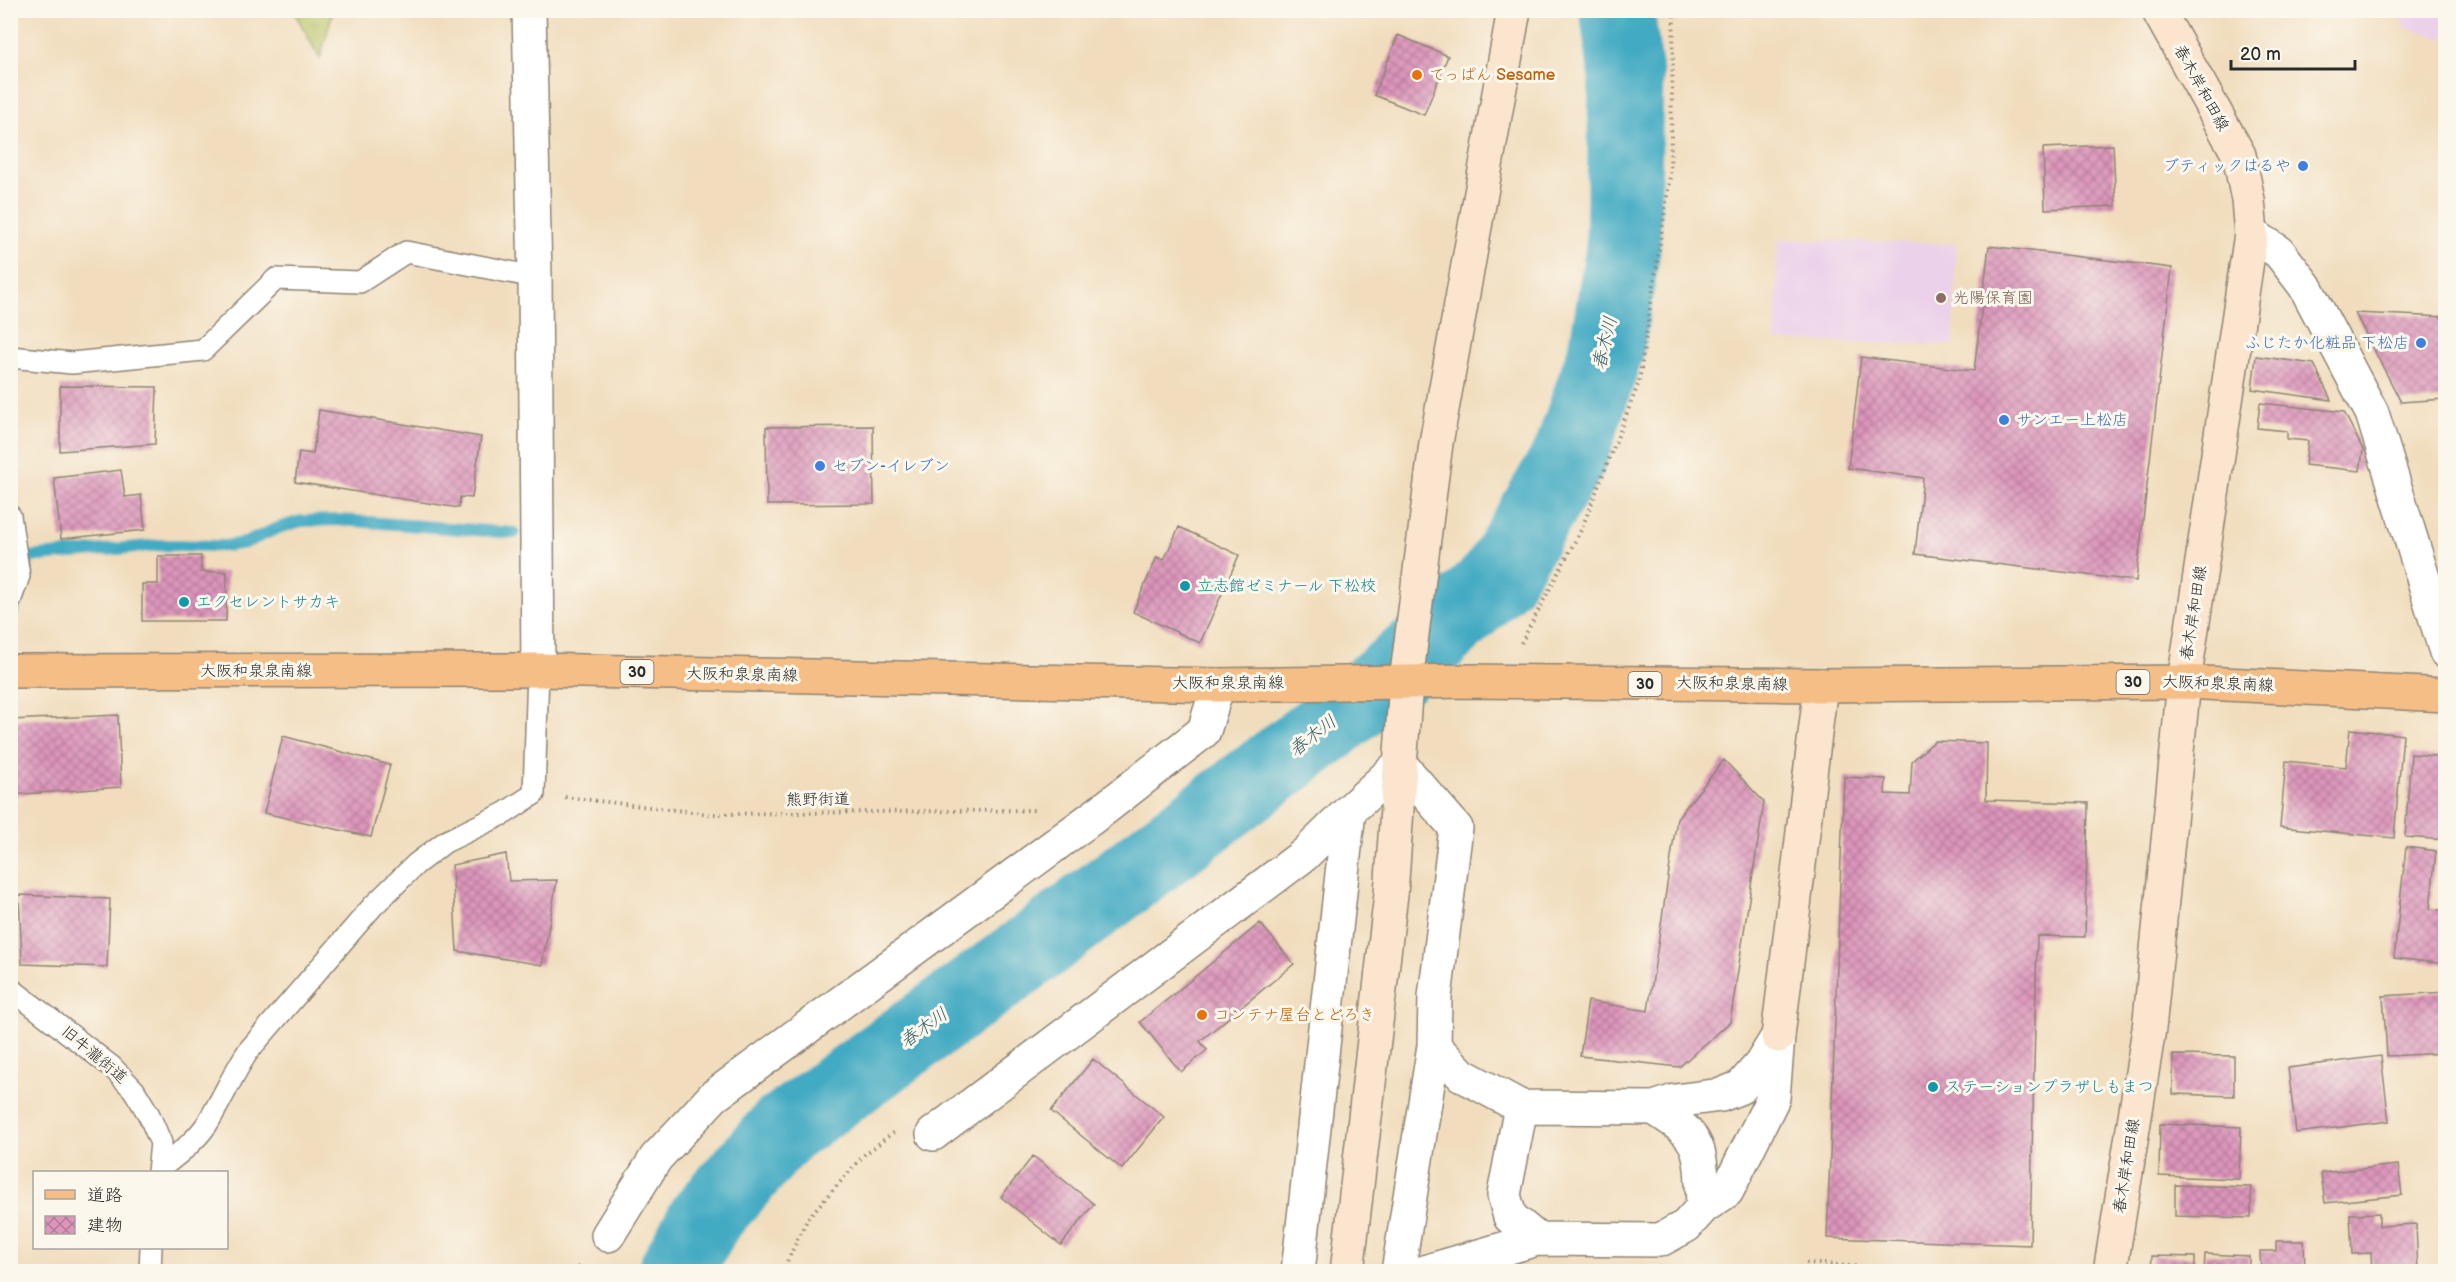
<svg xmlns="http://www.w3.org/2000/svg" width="2456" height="1282" font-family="'Balsamiq Sans','Klee One',sans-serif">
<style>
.built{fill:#ecd1ea}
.grass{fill:url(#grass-tufts);stroke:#727849;stroke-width:1.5}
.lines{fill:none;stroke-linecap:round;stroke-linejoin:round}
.stream{stroke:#43aac3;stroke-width:12}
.river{stroke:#43aac3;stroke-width:75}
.building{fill:url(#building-cross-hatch)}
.lane-casing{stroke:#8e8474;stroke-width:24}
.street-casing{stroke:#8e8474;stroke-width:36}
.secondary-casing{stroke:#8e8474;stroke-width:36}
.primary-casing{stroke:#8e8474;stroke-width:36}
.path{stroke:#8e8474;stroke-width:4;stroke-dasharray:1.5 4.5;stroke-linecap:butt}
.lane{stroke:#fff;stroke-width:21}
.street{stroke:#fff;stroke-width:33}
.secondary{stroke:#fbe5cf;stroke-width:33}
.primary{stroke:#f6be87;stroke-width:33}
.food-dot{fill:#e8710a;stroke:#fbf7ec;stroke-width:2}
.shop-dot{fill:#3f7fe0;stroke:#fbf7ec;stroke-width:2}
.education-dot{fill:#8d6e63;stroke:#fbf7ec;stroke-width:2}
.culture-dot{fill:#0f9aa8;stroke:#fbf7ec;stroke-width:2}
.labels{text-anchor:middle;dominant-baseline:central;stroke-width:6;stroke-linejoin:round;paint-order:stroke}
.shield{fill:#fbf7ec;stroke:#696865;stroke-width:1.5}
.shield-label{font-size:15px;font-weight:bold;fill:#2b2b2b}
.food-label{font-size:16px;fill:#c56008;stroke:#fbf7ec;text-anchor:start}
.street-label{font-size:16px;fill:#2b2b2b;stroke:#fbf7ec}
.shop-label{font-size:16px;fill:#366cbe;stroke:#fbf7ec;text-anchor:end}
.education-label{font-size:16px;fill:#785e54;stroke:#fbf7ec;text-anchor:start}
.culture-label{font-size:16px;fill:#0d838f;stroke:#fbf7ec;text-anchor:start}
.water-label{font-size:18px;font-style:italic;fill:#355e68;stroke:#fbf7ec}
</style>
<defs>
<pattern id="grass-tufts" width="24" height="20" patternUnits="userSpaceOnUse" patternTransform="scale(1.5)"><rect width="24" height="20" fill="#b9c567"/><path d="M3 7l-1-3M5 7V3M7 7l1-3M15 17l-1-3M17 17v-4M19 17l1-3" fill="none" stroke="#9fa95a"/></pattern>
<pattern id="building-cross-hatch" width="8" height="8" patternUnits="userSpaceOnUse" patternTransform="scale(1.5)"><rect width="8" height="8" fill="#dd95bb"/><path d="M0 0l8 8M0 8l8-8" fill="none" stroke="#b37a98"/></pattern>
</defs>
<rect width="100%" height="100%" fill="#fbf7ec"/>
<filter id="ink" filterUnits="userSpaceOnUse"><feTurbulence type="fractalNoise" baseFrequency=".0167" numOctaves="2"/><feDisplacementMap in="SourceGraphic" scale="12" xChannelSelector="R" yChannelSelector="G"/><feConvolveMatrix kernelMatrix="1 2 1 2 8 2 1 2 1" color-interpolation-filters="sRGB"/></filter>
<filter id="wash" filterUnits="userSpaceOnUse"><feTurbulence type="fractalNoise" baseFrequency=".008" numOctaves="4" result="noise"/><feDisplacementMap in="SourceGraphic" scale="24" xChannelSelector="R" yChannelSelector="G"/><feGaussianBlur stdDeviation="1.35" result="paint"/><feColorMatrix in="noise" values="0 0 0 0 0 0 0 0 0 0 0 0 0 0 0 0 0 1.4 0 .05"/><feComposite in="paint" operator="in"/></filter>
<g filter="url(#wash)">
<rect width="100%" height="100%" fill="#f1ddbd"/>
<path class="built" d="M2404,11H2445V39L2402,26Z
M1778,239L1956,244L1954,345L1775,341Z"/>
<path class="grass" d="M294,11H333L320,59Z"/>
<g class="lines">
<path class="stream" d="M26,579L28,557L160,545L225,546L245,543L278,528L301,521L340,520L514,533
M10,618L19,596"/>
<path class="river" d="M675,1272L706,1217L782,1131L1036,947L1330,724L1429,644L1497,579L1570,456L1606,351L1623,249L1626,74L1617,10"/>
</g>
<g id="blocks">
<path class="building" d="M1398,35L1448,56L1424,115L1374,95Z
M2113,145L2116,206L2045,209L2043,148Z
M1989,246L2172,268L2136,581L1915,554L1923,478L1848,468L1861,357L1974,371Z
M2355,313L2446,317V399L2401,402Z
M2256,356L2314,364L2331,400L2252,389Z
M60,386L157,387L155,444L60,451Z
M2260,403L2344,412L2363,450L2360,471L2305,465L2308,441L2287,439V431L2257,428Z
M319,410L481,437L472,498L460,497L459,508L295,482L299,452L313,454Z
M873,426L874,504L767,505L766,427Z
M121,470L125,497L141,495L145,530L61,539L54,478Z
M1179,527L1239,555L1200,643L1133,612L1157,557L1164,560Z
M158,556H201V572H227L226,621H142V584H158Z
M118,715L121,787L10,795V720Z
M2350,729L2403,735L2394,838L2280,827L2286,761L2346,767Z
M283,736L390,765L371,837L264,813Z
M1935,741L1987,743L1986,800L2088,803L2085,937L2037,936L2030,1245L1827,1238L1844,777L1886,779L1885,794L1910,795L1912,761Z
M2411,754L2446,757V840L2405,837Z
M1724,760L1764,802L1730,1022L1679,1067L1580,1056L1588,1001L1648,1011L1677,818Z
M2406,847L2436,851L2430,909L2446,911V964L2394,958Z
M506,854L509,881L557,880L542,965L457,951L452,865Z
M19,895L110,899L107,967L22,964Z
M1260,923L1294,964L1200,1041L1207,1050L1181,1072L1140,1022Z
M2446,992V1053L2387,1056L2383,996Z
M2173,1055L2234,1056V1096L2173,1094Z
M2381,1056L2389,1121L2296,1133L2288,1068Z
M1093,1059L1164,1117L1122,1169L1051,1111Z
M2160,1124L2241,1127L2239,1179L2159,1176Z
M1033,1156L1094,1204L1061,1245L1001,1197Z
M2398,1165L2402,1195L2325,1203L2321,1173Z
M2175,1185L2251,1187V1218L2175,1216Z
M2379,1213V1226L2416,1224L2418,1272H2372L2371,1253L2352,1254L2350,1214Z
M2276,1241H2304L2305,1272H2261L2260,1251H2276Z
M2205,1254L2249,1256V1272H2204Z
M2152,1256L2195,1257V1272H2151Z"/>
</g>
</g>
<g filter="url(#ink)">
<use href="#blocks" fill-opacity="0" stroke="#8e8474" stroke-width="1.5"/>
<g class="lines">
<g class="lane-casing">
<path id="lane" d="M10,357L72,363L203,350L276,279L360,282L406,252L535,277
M10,516L19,576L10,601
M10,988L112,1067L134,1090L149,1115L161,1143L158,1172
M159,1169C176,1156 195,1142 207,1124C222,1100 233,1073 249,1050L373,906L416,864L445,842L505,813L534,794L538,670
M150,1272L151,1248"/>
</g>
<g class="street-casing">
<path id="street" d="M529,10L535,277L538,670
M2251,234L2279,252L2305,286L2372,413L2446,652
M1434,1046L1462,1075L1521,1107L1654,1108L1675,1101L1721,1095L1741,1087L1761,1064L1777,1038
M1521,1107L1504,1195L1510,1217L1537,1239
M1654,1108C1669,1118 1689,1129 1696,1146C1703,1161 1702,1190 1703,1207
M933,1134L1304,855L1349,811
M608,1235L656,1158L714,1096L1104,809L1204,731L1218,685
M1298,1272L1349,811L1400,764L1456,828L1435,997L1434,1046L1398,1272
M1424,1272L1537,1239L1660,1240L1686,1226L1703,1207L1727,1191L1773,1098L1778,1036"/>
</g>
<g class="secondary-casing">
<path id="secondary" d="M1778,1036L1821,685
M1347,1272L1391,894L1406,682L1436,443L1514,10
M2110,1272L2149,1029L2184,682L2251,234L2248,200L2239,155L2158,10"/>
</g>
<g class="primary-casing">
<path id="primary" d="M10,671L538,670L1218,685L1469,681L1821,685L2184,682L2446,695"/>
</g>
<path class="path" d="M1521,643L1582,528L1639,382L1670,176L1674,10
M565,797L709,814L1036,810
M1806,1263L1942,1272
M575,1272L583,1263
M782,1272L808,1218L864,1155L894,1132"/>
<use href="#lane" class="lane"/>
<use href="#street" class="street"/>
<use href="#secondary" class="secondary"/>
<use href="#primary" class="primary"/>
</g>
</g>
<g class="food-dot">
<circle cx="1417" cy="75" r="6"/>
<circle cx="1202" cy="1015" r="6"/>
</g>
<g class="shop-dot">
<circle cx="2303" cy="166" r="6"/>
<circle cx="2421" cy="343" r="6"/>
<circle cx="2004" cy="420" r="6"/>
<circle cx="820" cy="466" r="6"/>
</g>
<circle class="education-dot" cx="1941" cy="298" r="6"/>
<g class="culture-dot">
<circle cx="1185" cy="586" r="6"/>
<circle cx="184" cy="602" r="6"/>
<circle cx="1933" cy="1087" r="6"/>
</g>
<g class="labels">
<g class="shield">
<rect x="620.5" y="660" width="33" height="24" rx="4.5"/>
<rect x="2116.5" y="670" width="33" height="24" rx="4.5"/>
<rect x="1628.5" y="672" width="33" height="24" rx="4.5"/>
</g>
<g class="shield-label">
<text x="637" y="672">30</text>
<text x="2133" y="682">30</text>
<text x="1645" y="684">30</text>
</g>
<g class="food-label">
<text x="1429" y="75">てっぱん Sesame</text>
<text x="1214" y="1015">コンテナ屋台とどろき</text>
</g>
<g class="street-label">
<text transform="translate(2201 88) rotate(61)">春木岸和田線</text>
<text transform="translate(2194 613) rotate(-81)">春木岸和田線</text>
<text x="256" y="671">大阪和泉泉南線</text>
<text transform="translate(742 675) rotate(1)">大阪和泉泉南線</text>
<text x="1228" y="683">大阪和泉泉南線</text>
<text transform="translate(1732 684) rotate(1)">大阪和泉泉南線</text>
<text transform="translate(2218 684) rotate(2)">大阪和泉泉南線</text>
<text transform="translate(818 800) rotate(-1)">熊野街道</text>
<text transform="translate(94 1055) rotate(40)">旧牛瀧街道</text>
<text transform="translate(2127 1166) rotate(-81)">春木岸和田線</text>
</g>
<g class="shop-label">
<text x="2291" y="166">ブティックはるや</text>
<text x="2409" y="343">ふじたか化粧品 下松店</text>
<text x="2016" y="420" text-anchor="start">サンエー上松店</text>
<text x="832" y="466" text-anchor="start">セブン-イレブン</text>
</g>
<g class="education-label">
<text x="1953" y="298">光陽保育園</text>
</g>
<g class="culture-label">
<text x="1197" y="586">立志館ゼミナール 下松校</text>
<text x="196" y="602">エクセレントサカキ</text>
<text x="1945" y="1087">ステーションプラザしもまつ</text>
</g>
<g class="water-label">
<text transform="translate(1605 343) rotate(-77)">春木川</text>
<text transform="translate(1313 736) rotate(-38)">春木川</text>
<text transform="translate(924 1028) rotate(-36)">春木川</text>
</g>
</g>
<rect width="2456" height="1282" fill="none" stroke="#fbf7ec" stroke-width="36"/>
<rect x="33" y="1171" width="195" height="78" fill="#fbf7ec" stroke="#a8a59f" stroke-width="1.5"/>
<rect x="45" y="1190" width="30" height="9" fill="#f6be87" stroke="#a8a59f" stroke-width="1.5"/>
<text x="87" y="1201" font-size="18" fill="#2b2b2b">道路</text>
<rect x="45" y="1216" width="30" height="18" fill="url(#building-cross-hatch)" stroke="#a8a59f" stroke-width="1.5"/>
<text x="87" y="1231" font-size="18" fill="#2b2b2b">建物</text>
<path d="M2231 60v9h124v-9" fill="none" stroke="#2b2b2b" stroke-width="3"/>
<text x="2240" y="60" font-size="18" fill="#2b2b2b" stroke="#fbf7ec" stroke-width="4.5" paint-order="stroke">20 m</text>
</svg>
